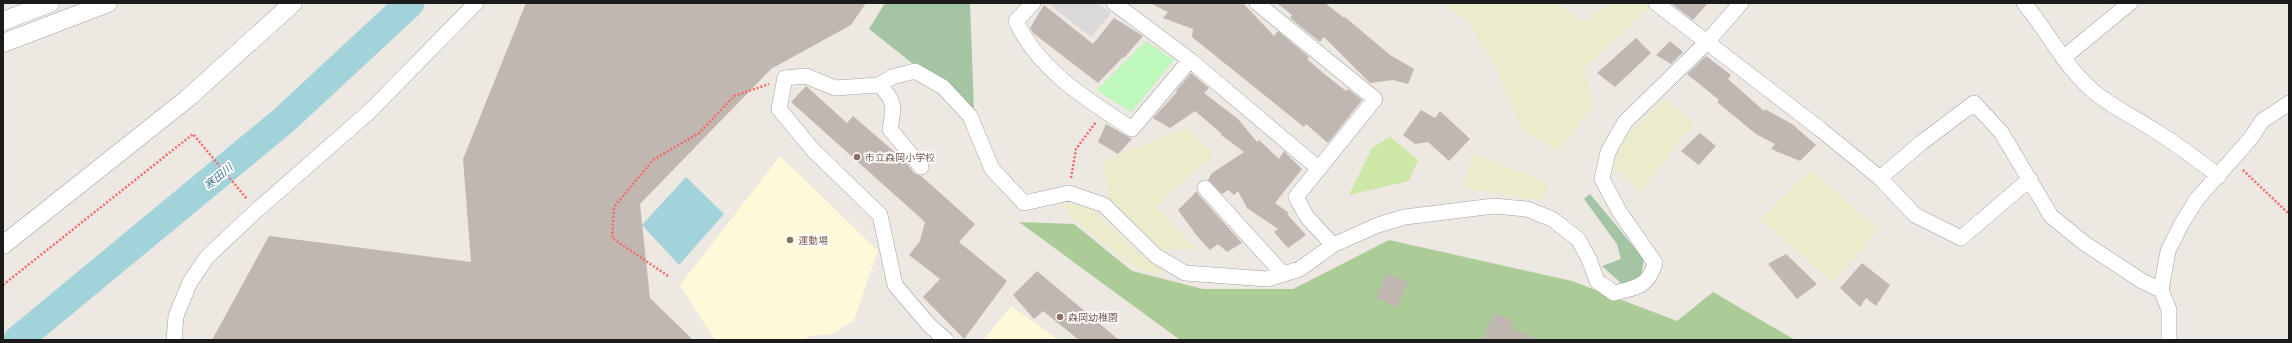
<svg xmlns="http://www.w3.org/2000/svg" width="2292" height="343" font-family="Commissioner,'Noto Sans JP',sans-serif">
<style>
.residential{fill:#dad8d8}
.education{fill:#fefad9}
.farmland{fill:#ecebcc}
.grass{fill:#cde7a7}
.forest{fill:#abcc96}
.cemetery{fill:#a3c5a4}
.park{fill:#bff8bd}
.water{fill:#a2d3da}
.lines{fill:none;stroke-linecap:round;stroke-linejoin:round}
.river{stroke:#a2d3da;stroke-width:29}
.building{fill:#c1b7b1}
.minor-casing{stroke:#a2a2a2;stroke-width:16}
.tertiary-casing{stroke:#a2a2a2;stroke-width:19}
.path{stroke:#f66968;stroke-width:2.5;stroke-dasharray:2 2;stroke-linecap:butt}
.minor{stroke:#fff;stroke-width:15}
.tertiary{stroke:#fff;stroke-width:18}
.education-dot{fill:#8d6e63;stroke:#fff;stroke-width:1.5}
.labels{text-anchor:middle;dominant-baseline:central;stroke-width:3.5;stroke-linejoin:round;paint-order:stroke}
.education-label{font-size:10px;fill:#785e54;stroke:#fff;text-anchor:start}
.water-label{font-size:11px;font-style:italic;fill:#457899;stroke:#fff}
</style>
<rect width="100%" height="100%" fill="#ede8e1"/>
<path class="residential" d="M1048,3H1097L1111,13L1091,37Z"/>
<path class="education" d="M780,156L878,251L854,320L832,334L808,336L806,340H715L680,285Z
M1011,306L1059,340H983Z"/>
<path class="farmland" d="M1442,3H1555L1584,22L1609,3H1644L1650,7L1584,69L1594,106L1558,151L1524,132L1494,65L1467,20Z
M1665,99L1694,123L1640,193L1613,165L1628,134Z
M1187,127L1213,155L1156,206L1196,249L1159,250L1111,202L1102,161Z
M1474,154L1548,182L1543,201L1461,188Z
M1811,169L1878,230L1833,282L1760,219Z
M1061,203L1089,207L1141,255L1165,271L1160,275L1135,268L1074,220Z"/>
<path class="grass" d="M1390,137L1418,160L1409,181L1349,195L1372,148Z"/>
<path class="forest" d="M1019,222L1074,224L1132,271L1203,289H1293L1389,240L1572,281L1677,321L1713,292L1795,340H1180Z"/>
<path class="cemetery" d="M885,3H970L974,112L869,29Z
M1590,194L1644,259L1641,276L1622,284L1602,266L1621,259L1617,244L1584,199Z"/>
<path class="park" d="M1146,41L1174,60L1131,112L1097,90Z"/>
<path class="water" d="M686,177L724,214L679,265L642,225Z"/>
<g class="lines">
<path class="river" d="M18,340L284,120L410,3"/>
</g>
<path class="building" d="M526,3H866L851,25L771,69L640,204L650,298L693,340H212L269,236L471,262L463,159Z
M1150,3H1243L1274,36L1278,31L1309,57L1307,59L1323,73L1346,91L1348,89L1362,100L1328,143L1306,124L1304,127L1192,37L1193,29L1163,18L1168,12Z
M1277,3H1325L1344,18L1345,17L1390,55L1414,69L1408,84L1393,80L1370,83L1324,37L1320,42L1290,18L1292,15Z
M1671,3H1708L1693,20Z
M1044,5L1093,44L1114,18L1143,36L1124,58L1123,57L1098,83L1033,33L1030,28Z
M1636,38L1651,53L1615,87L1597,73Z
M1670,41L1683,52L1671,64L1656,55Z
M1706,56L1731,75L1728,79L1764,111L1765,109L1792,124L1816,145L1800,161L1771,149L1775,144L1756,134L1717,102L1719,100L1687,74Z
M1191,73L1209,88L1204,93L1238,119L1257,142L1259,140L1279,159L1284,151L1302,169L1275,203L1289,213L1287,214L1306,235L1288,248L1274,232L1278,229L1247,208L1238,191L1234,195L1228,190L1222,194L1208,180L1212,173L1244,152L1221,135L1222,134L1195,111L1170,128L1153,118L1177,92L1176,91Z
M806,86L847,123L853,116L905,161L914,173L921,176L975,224L959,242L1007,281L964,339L923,297L940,279L909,255L920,241L925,222L791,102Z
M1421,110L1435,118L1440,111L1470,139L1449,161L1428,142L1415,144L1403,135Z
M1106,124L1132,139L1118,154L1098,142Z
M1700,133L1716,146L1699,165L1681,151Z
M1197,191L1198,194L1242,243L1227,252L1218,244L1210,250L1197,236L1178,210Z
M1786,254L1817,284L1797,299L1768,264Z
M1862,263L1890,285L1876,306L1866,298L1860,307L1840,288Z
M1037,271L1119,340H1079L1043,311L1034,319L1013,295Z
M1387,273L1408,282L1397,307L1376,298Z
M1494,313L1515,322L1512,328L1540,340H1482Z"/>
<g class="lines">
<g class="minor-casing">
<path id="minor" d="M1033,3L1016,21C1039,71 1088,100 1132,129L1190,60
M1114,3L1190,60L1318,168
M1257,3L1375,99L1296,197L1307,217L1333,245
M1656,3L1820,129L1880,178L1921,143L1974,103L2001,132L2051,216L2084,243L2142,281L2161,290
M2024,3C2049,33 2066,70 2098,95C2116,109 2138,119 2157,132C2178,145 2199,161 2219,176
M2063,58L2130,3
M879,85C896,100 894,109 890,129L921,167
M1880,178L1915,215L1961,238L2030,179
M1205,188L1283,274
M174,340L176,316L190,282L207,257L257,210L370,111L476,3
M946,340L929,325L895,285L880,215L813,150L779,109L785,78L806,76L835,88L879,85L892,77L915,71L943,87L970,116L992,169L1024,203L1069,193L1104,205L1156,256L1185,273L1267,279L1300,269L1333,245L1378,225L1405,217L1494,206L1527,209L1552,219L1578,239L1589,259L1597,281L1614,293C1636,288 1648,287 1655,263L1619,211L1602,179L1608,152L1625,122L1706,43L1741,3
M2169,340V310L2161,290L2168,251L2182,223L2197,199L2251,138L2262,121L2289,103"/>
</g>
<g class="tertiary-casing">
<path id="tertiary" d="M3,21L50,3
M3,43L108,3
M3,245L188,98L293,3"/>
</g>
<path class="path" d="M2243,170L2289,214
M1071,178L1076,149L1096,122
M668,276L612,238L614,207L653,160L699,133L734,96L769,84
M3,285L193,134L247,199"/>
<use href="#minor" class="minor"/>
<use href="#tertiary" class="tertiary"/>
</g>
<g class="education-dot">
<circle cx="857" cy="157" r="4"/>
<circle cx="790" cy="240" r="4"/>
<circle cx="1060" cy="317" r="4"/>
</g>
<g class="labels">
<g class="education-label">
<text x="865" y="157">市立森岡小学校</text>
<text x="798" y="240">運動場</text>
<text x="1068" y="317">森岡幼稚園</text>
</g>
<g class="water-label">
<text transform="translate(218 176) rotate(-40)">寒田川</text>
</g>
</g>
<rect width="2292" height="343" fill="none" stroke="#1b1b1b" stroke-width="8"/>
</svg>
